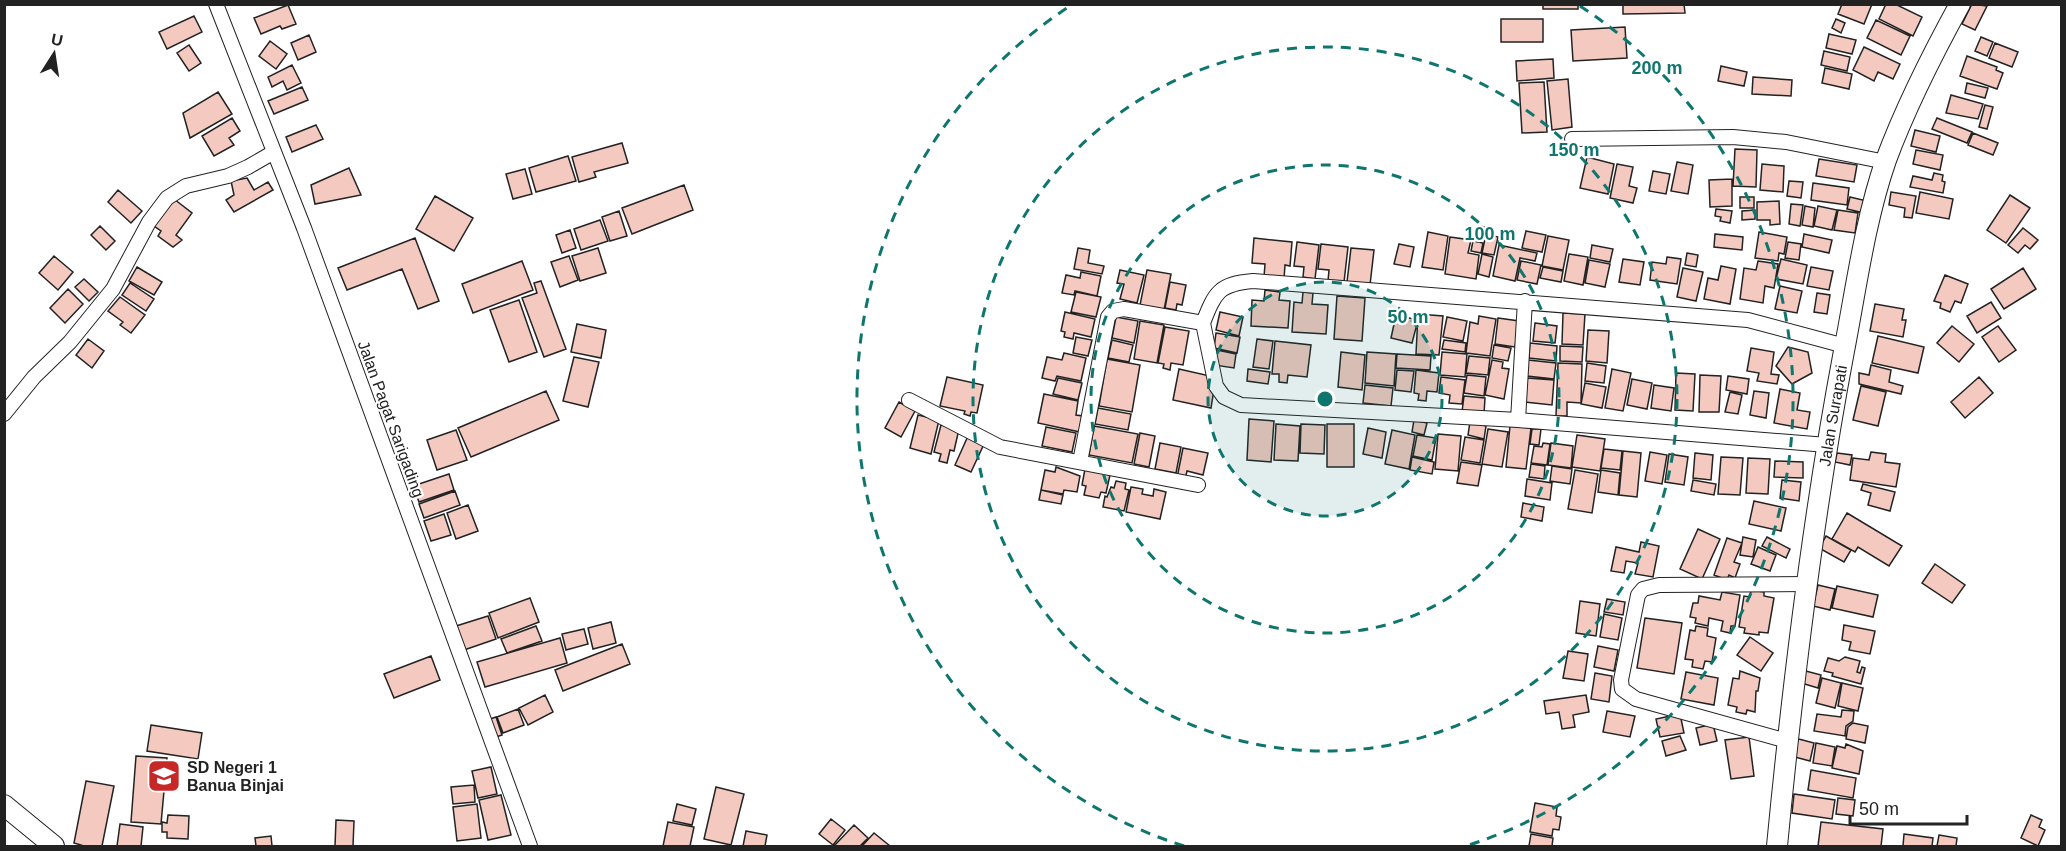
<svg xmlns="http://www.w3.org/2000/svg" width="2066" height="851" font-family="Arial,sans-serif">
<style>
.building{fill:#f3c9c0;stroke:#222;stroke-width:1.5}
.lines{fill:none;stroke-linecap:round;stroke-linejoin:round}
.street-casing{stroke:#222;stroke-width:16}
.secondary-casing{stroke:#222;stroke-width:22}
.street{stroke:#fff;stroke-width:14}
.secondary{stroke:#fff;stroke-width:20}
.ring{fill:none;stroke:#0f766e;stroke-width:3;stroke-dasharray:10 8}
.labels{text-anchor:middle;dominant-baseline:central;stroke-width:4.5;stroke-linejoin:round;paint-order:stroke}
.street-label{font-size:16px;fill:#222;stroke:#fff}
.poi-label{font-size:16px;font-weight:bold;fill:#222;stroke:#fff;text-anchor:start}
.centre{fill:#0f766e;stroke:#fff;stroke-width:3}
.ring-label{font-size:18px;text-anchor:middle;font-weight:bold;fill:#0f766e;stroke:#fff;stroke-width:4.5;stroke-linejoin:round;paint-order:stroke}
</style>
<rect width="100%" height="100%" fill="#fff"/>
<path class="building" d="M1543,4H1578V9H1543Z
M1623,4H1684L1685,13L1623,14Z
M1842,4H1872L1864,24L1838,14Z
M1886,4H1895L1922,17L1913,36L1879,19Z
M1972,4L1987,6L1975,30L1962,24Z
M288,5L296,24L282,29L280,26L261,34L254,18Z
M194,16L202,32L167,49L159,32Z
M1501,19H1543V42H1501Z
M1836,19L1845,23L1841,33L1832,28Z
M1876,20L1910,36L1901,55L1867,38Z
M1625,27L1627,58L1573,61L1571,30Z
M1829,34L1856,40L1852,54L1826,48Z
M309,35L316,52L298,60L291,43Z
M1981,37L1993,42L1987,56L1975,51Z
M270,41L287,54L276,69L259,56Z
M1995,43L2018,52L2012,67L1989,58Z
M189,45L201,63L189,71L177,53Z
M1864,47L1900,64L1893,79L1878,72L1874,81L1853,70Z
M1824,51L1850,57L1847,71L1821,65Z
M1967,56L1997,67L1996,70L2003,73L1997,89L1960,76Z
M1553,59L1554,78L1517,81L1516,61Z
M292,65L301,83L287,90L283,81L272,87L268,77Z
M1721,66L1747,72L1744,86L1718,81Z
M1825,68L1852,74L1849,89L1822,83Z
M1753,77L1792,80L1791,96L1752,94Z
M1568,79L1572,127L1552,130L1547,81Z
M1544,82L1547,132L1522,133L1519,83Z
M1967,83L1988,88L1985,98L1965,93Z
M302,87L308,100L274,114L268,101Z
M218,92L232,114L190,138L183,113Z
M1951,95L1983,104L1978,119L1946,113Z
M1985,105L1993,107L1987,129L1979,127Z
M232,118L240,131L229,138L234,145L214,156L202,136Z
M1937,118L1972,132L1967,143L1932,129Z
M316,125L323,139L292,152L286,137Z
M1915,130L1940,136L1936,152L1911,146Z
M1973,133L1998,143L1993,155L1968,145Z
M622,143L628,163L594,172L596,177L579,182L572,157Z
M1735,149L1757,150L1756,187L1733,186Z
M1916,150L1943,155L1940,170L1913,164Z
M568,156L576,181L536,192L529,168Z
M1587,157L1614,164L1608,194L1580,188Z
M1819,159L1857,165L1854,182L1816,176Z
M1677,162L1693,165L1688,194L1671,191Z
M1617,164L1633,167L1629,186L1637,188L1633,203L1610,198Z
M1762,164L1784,166L1783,192L1760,190Z
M349,168L361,195L315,204L311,185Z
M525,169L532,194L513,199L506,174Z
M1653,171L1670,174L1666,194L1649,191Z
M1934,173L1943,175L1942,181L1945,182L1943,193L1910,187L1913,176L1932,180Z
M247,178L254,190L268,182L273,190L234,212L226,200L234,195L231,181Z
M1732,179V206L1710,207L1709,180Z
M1789,181L1803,182L1801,198L1787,196Z
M1813,183L1849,188L1847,205L1811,200Z
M684,185L693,210L632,234L622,208Z
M118,190L142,211L131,223L108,202Z
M1891,192L1916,196L1912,218L1904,217L1905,208L1889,205Z
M1920,192L1953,199L1949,219L1916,213Z
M2010,195L2030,208L2006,243L1987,230Z
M435,196L473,218L454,251L416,229Z
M1740,197H1754V208H1740Z
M1850,197L1867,201L1864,213L1847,209Z
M174,199L192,213L176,235L182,240L173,247L158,236L161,231L154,226Z
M1779,201L1780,224L1770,225V220H1757V202Z
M1791,204L1803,205L1800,226L1789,224Z
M1805,206L1815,208L1813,227L1802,225Z
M1818,206L1837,210L1832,230L1814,226Z
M1716,209L1732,211L1730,223L1720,221L1721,217L1715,216Z
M1755,210V219L1742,220V211Z
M1838,210L1858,213L1855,233L1834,230Z
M619,211L627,236L610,241L602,217Z
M600,220L608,241L581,250L574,229Z
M100,226L115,241L106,250L91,235Z
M1480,226L1492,229L1491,234L1478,235Z
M2023,228L2038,240L2030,249L2025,245L2018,253L2008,245Z
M570,230L576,248L562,253L556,235Z
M1526,231L1546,235L1542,252L1522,248Z
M1428,232L1448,236L1443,270L1422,267Z
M1759,232L1787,237L1784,254L1779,253L1778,261L1755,258Z
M1486,234L1498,237L1494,255L1482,253Z
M1715,234L1743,237L1742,250L1714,247Z
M1804,234L1832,240L1829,253L1802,247Z
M1548,236L1569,240L1563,270L1542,266Z
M1450,237L1471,240L1468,253L1479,255L1476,279L1445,274Z
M415,238L439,301L418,309L402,269L347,290L338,268Z
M1254,238L1292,242L1290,266L1285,265L1284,279L1264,277L1265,264L1252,263Z
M1473,241L1483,243L1481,253L1471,251Z
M1297,242L1319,245L1315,279L1303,277L1304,267L1294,266Z
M1788,242L1801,244L1799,260L1785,258Z
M1321,244L1348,247L1344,282L1328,281L1329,270L1318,269Z
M1399,244L1414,247L1410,267L1394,264Z
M1499,245L1537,253L1535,261L1520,258L1515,281L1493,276Z
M1592,245L1613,249L1610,262L1590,258Z
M598,248L606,273L580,281L572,256Z
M1078,248L1090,250L1088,263L1104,266L1102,274L1074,269Z
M1351,248L1374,250L1370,285L1347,282Z
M1687,253L1698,255L1696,267L1685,265Z
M1482,254L1493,257L1489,277L1478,274Z
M1569,254L1588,257L1583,285L1564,281Z
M54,256L73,272L58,290L39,273Z
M569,256L578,280L560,287L551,262Z
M1667,257L1681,259L1677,284L1650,280L1652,262L1666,264Z
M1623,259L1644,262L1640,285L1619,282Z
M1781,259L1807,265L1803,284L1776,279Z
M1589,260L1610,264L1605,287L1585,283Z
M522,261L533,290L473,313L462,284Z
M1521,261L1541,265L1537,284L1517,280Z
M1758,261L1778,264L1774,288L1765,286L1763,303L1740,299L1744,268L1756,270Z
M1721,266L1736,269L1730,304L1704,299L1708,278L1718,280Z
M137,267L162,282L154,295L129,281Z
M1543,267L1563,271L1561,282L1540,278Z
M1811,267L1833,271L1829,290L1807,286Z
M1683,268L1703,272L1696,301L1677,297Z
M2023,268L2036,289L2004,309L1991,289Z
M1120,270L1144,275L1137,303L1120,299L1124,284L1117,283Z
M1147,270L1171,274L1164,310L1140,305Z
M1081,272L1101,276L1097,296L1075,291L1074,295L1062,293L1066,275L1080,278Z
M1945,275L1968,284L1961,303L1955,301L1950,312L1940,308L1941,303L1934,301Z
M84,279L98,292L89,301L75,287Z
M541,281L566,349L544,357L522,298L537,293L534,283Z
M1170,282L1186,285L1182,305L1177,304L1176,310L1165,308Z
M130,283L154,299L146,311L122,295Z
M1780,286L1802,291L1797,313L1775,309Z
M68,289L83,304L65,323L50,308Z
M1265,290L1280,292L1279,300L1290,301L1288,328L1251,326L1252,300L1264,301Z
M1076,292L1101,297L1096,317L1071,312Z
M1303,292L1313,293L1312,304L1328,305L1326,334L1292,332L1294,302L1302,303Z
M1817,293L1830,295L1827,314L1814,312Z
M1337,296L1365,298L1362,341L1334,339Z
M120,297L145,315L131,333L120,325L123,322L108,311Z
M519,300L537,352L509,362L490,310Z
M1991,302L2001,318L1977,333L1967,316Z
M1875,304L1904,309L1902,320H1906L1903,337L1870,331Z
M1065,312L1095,319L1091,337L1074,333L1073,339L1064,337L1065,332L1061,331Z
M1220,312L1243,317L1239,336L1216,330Z
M1563,313L1585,314L1583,345L1562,344Z
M1418,314L1443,316L1439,355L1416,354Z
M1396,315L1418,320L1412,343L1391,338Z
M1479,316L1496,319L1490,356L1466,353L1470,322L1478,324Z
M1116,317L1138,321L1134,343L1112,338Z
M1447,317L1467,321L1463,341L1443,337Z
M1498,318L1519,321L1515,347L1495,344Z
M1140,321L1164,325L1157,363L1134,359Z
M1535,323L1557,326L1555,343L1533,341Z
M577,324L606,330L601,358L571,352Z
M1952,326L1974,344L1959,362L1937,343Z
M1998,326L2016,350L1999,362L1982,337Z
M1165,327L1189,331L1183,365L1171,363L1170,370L1163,368L1164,364L1158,363Z
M1588,330L1609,331L1607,363L1586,361Z
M1216,333L1240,337L1237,353L1214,348Z
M1878,336L1924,347L1918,373L1872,363Z
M1076,337L1092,340L1088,356L1073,353Z
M88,339L104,351L92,368L76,355Z
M1257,339L1273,341L1269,369L1253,367Z
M1112,340L1133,345L1129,362L1108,358Z
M1444,340L1466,343L1465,352L1442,349Z
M1275,341L1311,345L1307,377L1288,375L1287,383L1279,382V374H1272Z
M1530,343L1557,346L1556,361L1529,358Z
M1494,345L1511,348L1508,361L1492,358Z
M1560,346L1583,347L1582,362L1560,361Z
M1788,347L1808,352L1812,373L1792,384L1776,366Z
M1751,348L1774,352L1771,374L1779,375L1777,384L1757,381L1759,373L1747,371Z
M1217,350L1236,354L1234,368L1214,365Z
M1341,352L1365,355L1362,390L1338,387Z
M1367,352L1396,354L1394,386L1365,383Z
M1442,352L1467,354L1465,377L1440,375Z
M1064,353L1086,358L1081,381L1057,376L1055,381L1042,378L1047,357L1062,360Z
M1397,354L1431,356L1430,370L1396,368Z
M1469,356L1490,358L1488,375L1466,373Z
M574,357L599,362L588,407L563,401Z
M1107,359L1140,365L1132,412L1099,406Z
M1492,360L1503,362L1502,368L1509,369L1504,399L1485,395Z
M1528,360L1556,363L1554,379L1527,376Z
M1558,363L1582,364L1581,403L1567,402V416H1556Z
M1587,363L1606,366L1604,383L1585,381Z
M1871,365L1891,370L1889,382L1903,386L1901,394L1859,384V373L1869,375Z
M1179,369L1210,376L1208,388L1214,389L1211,408L1173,400Z
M1248,369L1270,372L1268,384L1247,381Z
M1612,369L1631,373L1623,411L1605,408Z
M1397,370L1414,371L1411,392L1395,390Z
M1416,370L1439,373L1437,392L1427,391L1426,401L1418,400L1419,394L1414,393Z
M1676,373L1695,374L1693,411L1675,410Z
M1467,375L1486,377L1484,396L1464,393Z
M1700,375L1721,376L1719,412H1699Z
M1728,376L1749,379L1747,394L1726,390Z
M947,377L983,385L977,413L971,412L970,416L964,414L965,411L940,406Z
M1441,377L1465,380L1462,404L1449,403L1450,395L1439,393Z
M1979,377L1993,393L1965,418L1951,402Z
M1058,378L1082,383L1078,400L1053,394Z
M1527,378L1554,380L1552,405L1525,402Z
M1632,379L1652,383L1647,409L1627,405Z
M1585,383L1606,387L1602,408L1581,404Z
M1365,385L1393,388L1391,406L1363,403Z
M1654,385L1674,388L1671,411L1651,408Z
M1861,386L1886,392L1878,426L1853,420Z
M1780,389L1800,393L1797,410L1810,412L1807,429L1774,423Z
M546,391L559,420L471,457L458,428Z
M1754,391L1769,393L1766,418L1750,415Z
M1730,392L1742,395L1738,414L1725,412Z
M1044,394L1078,401L1076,415L1083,416L1080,432L1038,423Z
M1464,396L1485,398L1484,414L1462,412Z
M899,402L915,411L901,437L885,428Z
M1098,408L1131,414L1128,430L1095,424Z
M918,415L939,420L931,454L910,448Z
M1249,419L1274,421L1271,462L1247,460Z
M1414,420L1427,423L1424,435L1412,432Z
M1470,422L1486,426L1484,439L1468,435Z
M1276,424L1300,426L1298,461L1274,460Z
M1301,424L1325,425L1324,454L1300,453Z
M1327,424H1354V467H1327Z
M941,425L959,429L954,451L950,450L947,463L939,461L941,454L934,452Z
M1094,426L1138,434L1132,463L1089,455Z
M1510,426L1531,428L1526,469L1506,467Z
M1046,427L1076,433L1072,452L1042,446Z
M1368,428L1386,432L1382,458L1363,454Z
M1488,429L1508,432L1502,467L1482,464Z
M1532,429H1541L1539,445L1530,444Z
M456,430L467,460L437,470L427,440Z
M1392,430L1415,435L1409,469L1385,464Z
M1140,433L1155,436L1149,467L1134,464Z
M1438,434L1461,436L1458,471L1435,469Z
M1417,435L1436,438L1432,460L1413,456Z
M1577,435L1605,439L1600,471L1572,467Z
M968,436L984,444L971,472L955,465Z
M1465,437L1484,440L1480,463L1461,460Z
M1160,443L1181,447L1176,473L1155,469Z
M1543,443L1550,444L1547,465L1531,463L1534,446L1542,447Z
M1551,443L1573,446L1571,468L1548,465Z
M1183,448L1208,453L1203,475L1187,471L1185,480L1177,478Z
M1604,449L1622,451L1620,470L1601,468Z
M1623,451L1641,453L1637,497L1619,495Z
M1650,452L1667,455L1662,484L1645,481Z
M1871,452L1886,454L1885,462L1900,464L1896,487L1850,480L1853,458L1869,460Z
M1695,453L1713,455L1711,480L1693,478Z
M1837,453L1852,455L1850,465L1835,462Z
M1669,454L1688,457L1684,485L1665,482Z
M1412,457L1434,462L1432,474L1410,470Z
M1721,457L1743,458L1740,495L1718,494Z
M1748,458L1770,459L1768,494L1746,493Z
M1775,461L1803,462V478L1774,477Z
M1461,462L1482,465L1478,486L1457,483Z
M1531,464L1545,466L1544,479L1529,477Z
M1552,466L1572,469L1570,484L1550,481Z
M1056,467L1080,476L1077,492L1064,490L1063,494L1041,490L1045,470L1055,472Z
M1085,469L1110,475L1106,493L1101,492L1099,498L1084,495L1086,486L1082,485Z
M1575,470L1598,474L1592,513L1568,509Z
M1601,470L1620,473L1618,495L1598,492Z
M449,474L454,490L419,502L413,486Z
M1527,479L1552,483L1550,500L1525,496Z
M1693,480L1716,484L1714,495L1691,491Z
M1782,480L1801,482L1799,501L1780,498Z
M1116,481L1126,483L1125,489L1129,490L1124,511L1103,507L1105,496L1107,497L1111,487L1114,488Z
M1863,484L1895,492L1890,511L1868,505L1871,493L1861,490Z
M1131,487L1143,489L1142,494L1153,496L1154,489L1166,492L1160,519L1126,512Z
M1041,490L1063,495L1061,504L1039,500Z
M455,491L460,505L424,518L419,504Z
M1754,501L1786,508L1781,531L1749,524Z
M1523,503L1544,507L1542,521L1521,517Z
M468,505L478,531L456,539L447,513Z
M1847,513L1902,546L1889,566L1858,547L1855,552L1832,539Z
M444,514L451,535L431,541L424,521Z
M1698,529L1720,539L1702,579L1680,569Z
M1826,536L1851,550L1844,562L1819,548Z
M1743,537L1756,540L1753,557L1740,555Z
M1767,537L1790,549L1786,558L1762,546Z
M1727,538L1742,543L1734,562L1740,564L1735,578L1729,575L1727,580L1714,575Z
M1641,542L1659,546L1653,577L1635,574L1638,563L1626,561L1624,573L1611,571L1616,547L1639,552Z
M1758,547L1776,555L1770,571L1751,564Z
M1935,564L1965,585L1952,603L1922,583Z
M1818,585L1835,589L1830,610L1813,606Z
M1837,586L1878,595L1873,617L1832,608Z
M1751,590L1764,592V596L1774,598L1768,633L1759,632V635L1744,633L1745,628L1739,627L1744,596L1750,597Z
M1722,592L1740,595L1735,626H1731L1730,633L1721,631L1723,621L1709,618L1708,626L1695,623L1696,618L1690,617L1693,603H1698L1699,596L1720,600Z
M530,598L539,622L498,638L489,613Z
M1607,599L1625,602L1623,615L1604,612Z
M1580,601L1600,604L1596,636L1576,633Z
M1604,614L1622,618L1618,640L1600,637Z
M488,616L496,639L464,650L456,626Z
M1645,618L1682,623L1674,674L1637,668Z
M611,622L616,643L593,649L588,628Z
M1844,625L1875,631L1870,654L1849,650L1851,642L1842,640Z
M536,626L542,641L507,653L501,639Z
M1696,626L1708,628L1707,636L1716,638L1712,662L1705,661L1703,669L1692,667L1693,660L1685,659L1690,630L1695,631Z
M584,629L588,644L566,650L562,634Z
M1750,637L1773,653L1761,671L1737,655Z
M560,638L567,663L485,687L477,662Z
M622,644L630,664L563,691L555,670Z
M1598,646L1618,650L1614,671L1594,667Z
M1568,651L1588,654L1584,681L1563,678Z
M431,656L440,680L394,698L384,674Z
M1845,657L1860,661L1857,672L1860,673L1862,667L1865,668L1861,684L1832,676L1833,673L1824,671L1828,658L1839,661Z
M1802,670L1821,675L1818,688L1798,682Z
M1740,671L1760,678L1758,691H1756L1755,712L1747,710L1746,714L1736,712L1737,707L1728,705L1733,678L1739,679Z
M1686,672L1718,678L1714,705L1681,699Z
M1595,673L1612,676L1609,702L1591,699Z
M1822,678L1841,683L1835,708L1816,703Z
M1842,683L1863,688L1858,711L1838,706Z
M545,695L553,712L528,725L519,708Z
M1586,695L1589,712L1573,715L1575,727L1562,729L1559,712L1546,714L1544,701Z
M518,709L524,725L503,733L497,717Z
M1842,710L1854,711L1853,721L1846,726L1845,736L1814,731L1817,714L1841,717Z
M1607,711L1635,716L1630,737L1603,732Z
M1680,714L1684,733L1660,737L1656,719Z
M496,717L502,735L493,738L487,720Z
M1853,723L1868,726L1865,743L1846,739L1848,727Z
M1713,724L1717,741L1700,745L1696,728Z
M151,725L202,733L198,759L147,751Z
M1680,736L1686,750L1666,756L1662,741Z
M1749,737L1754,776L1731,779L1725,740Z
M1795,738L1814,743L1810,761L1791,756Z
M1816,743L1835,747L1832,766L1813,763Z
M1846,744L1863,751L1859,774L1832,768L1837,746L1845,748Z
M136,756L167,758L161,824L131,822Z
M491,767L497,794L478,798L472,771Z
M1811,770L1856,778L1853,798L1808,790Z
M86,781L114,786L102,846H84L74,843Z
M474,785L475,802L453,804L451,787Z
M716,787L744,794L731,845L704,839Z
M1794,794L1835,800L1832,819L1792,813Z
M501,795L511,835L488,840L479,800Z
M1838,798L1855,800L1853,816L1836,814Z
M1535,803L1557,807L1556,816L1561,817L1559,830L1553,829L1552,836L1530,832Z
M477,804L481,838L457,841L453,807Z
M677,804L696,809L692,825L673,821Z
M168,815L189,816L188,839L167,838V832H162V822L167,823Z
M2031,815L2042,820L2039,827L2045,830L2038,846L2021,838Z
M831,819L845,830L833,845L819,834Z
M336,820L354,821L353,846H335Z
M668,822L694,827L690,846H663Z
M1821,822L1883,829L1881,846H1818Z
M120,824L143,827L141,846H117Z
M854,825L868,838L860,846H834Z
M746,831L767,835L765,846H743Z
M874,833L890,846H862Z
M1531,834L1553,838L1552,846H1529Z
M1904,834L1933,838L1932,846H1903Z
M1939,835L1957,838L1956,846H1937Z
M271,836L272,846H256L255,838Z"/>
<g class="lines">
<g class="street-casing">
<path id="street" d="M216,4L304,228L530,846
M1572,139L1733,137L1786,142L1886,162
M1203,323L1216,386L1224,397L1241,405L1518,420L1827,445
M909,400L1000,447L1198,485
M4,414L34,377L70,342L113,289L149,222L167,198L186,186L228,176L248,167L274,152
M1518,420L1525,301
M1080,462L1108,317L1113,311L1124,309L1203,323C1215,292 1219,284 1253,281L1748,320L1845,346
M1787,741L1636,699L1622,689L1621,680L1638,595L1643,589L1659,585L1807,584"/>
</g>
<g class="secondary-casing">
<g id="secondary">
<path d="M4,805L54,846"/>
<path id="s1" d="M1777,846C1793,680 1813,515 1844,351C1856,289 1865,220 1886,160C1906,106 1932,55 1960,4"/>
</g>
</g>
<use href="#street" class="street"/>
<use href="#secondary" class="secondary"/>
</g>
<circle cx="1325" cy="399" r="117" fill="#0f766e" fill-opacity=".12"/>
<g class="ring">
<circle cx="1325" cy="399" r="117"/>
<circle cx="1325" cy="399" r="234"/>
<circle cx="1325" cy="399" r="352"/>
<path d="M1184 846A469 469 0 0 1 1070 6M1580 6A469 469 0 0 1 1466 846"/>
</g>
<defs>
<g id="school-square" transform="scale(1.725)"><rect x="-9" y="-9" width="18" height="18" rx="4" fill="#c62828" stroke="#fff"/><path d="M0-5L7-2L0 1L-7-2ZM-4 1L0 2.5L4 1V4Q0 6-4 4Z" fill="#fff"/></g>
</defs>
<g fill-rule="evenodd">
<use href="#school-square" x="164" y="776"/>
</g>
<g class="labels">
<g class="street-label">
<text stroke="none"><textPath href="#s1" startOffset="434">Jalan Surapati</textPath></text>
<text transform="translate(391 419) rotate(70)">Jalan Pagat Sarigading</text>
</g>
<g class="poi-label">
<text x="187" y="767">SD Negeri 1<tspan x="187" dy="18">Banua Binjai</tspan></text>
</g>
</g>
<circle cx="1325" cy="399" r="9" class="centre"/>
<g class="ring-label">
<text x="1657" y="74">200 m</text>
<text x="1574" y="156">150 m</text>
<text x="1490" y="240">100 m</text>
<text x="1408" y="323">50 m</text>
</g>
<rect width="2066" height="851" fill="none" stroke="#222222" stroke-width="12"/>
<g transform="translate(54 54) rotate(12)" stroke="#ffffff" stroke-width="4.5" paint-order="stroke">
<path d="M0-4.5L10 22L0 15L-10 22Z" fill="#222222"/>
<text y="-9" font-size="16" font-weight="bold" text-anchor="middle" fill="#222222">U</text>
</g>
<path d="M1850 815v9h117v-9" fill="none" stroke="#222222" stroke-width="3"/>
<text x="1859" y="815" font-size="18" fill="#222222" stroke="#ffffff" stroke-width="4.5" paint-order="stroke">50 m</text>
</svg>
